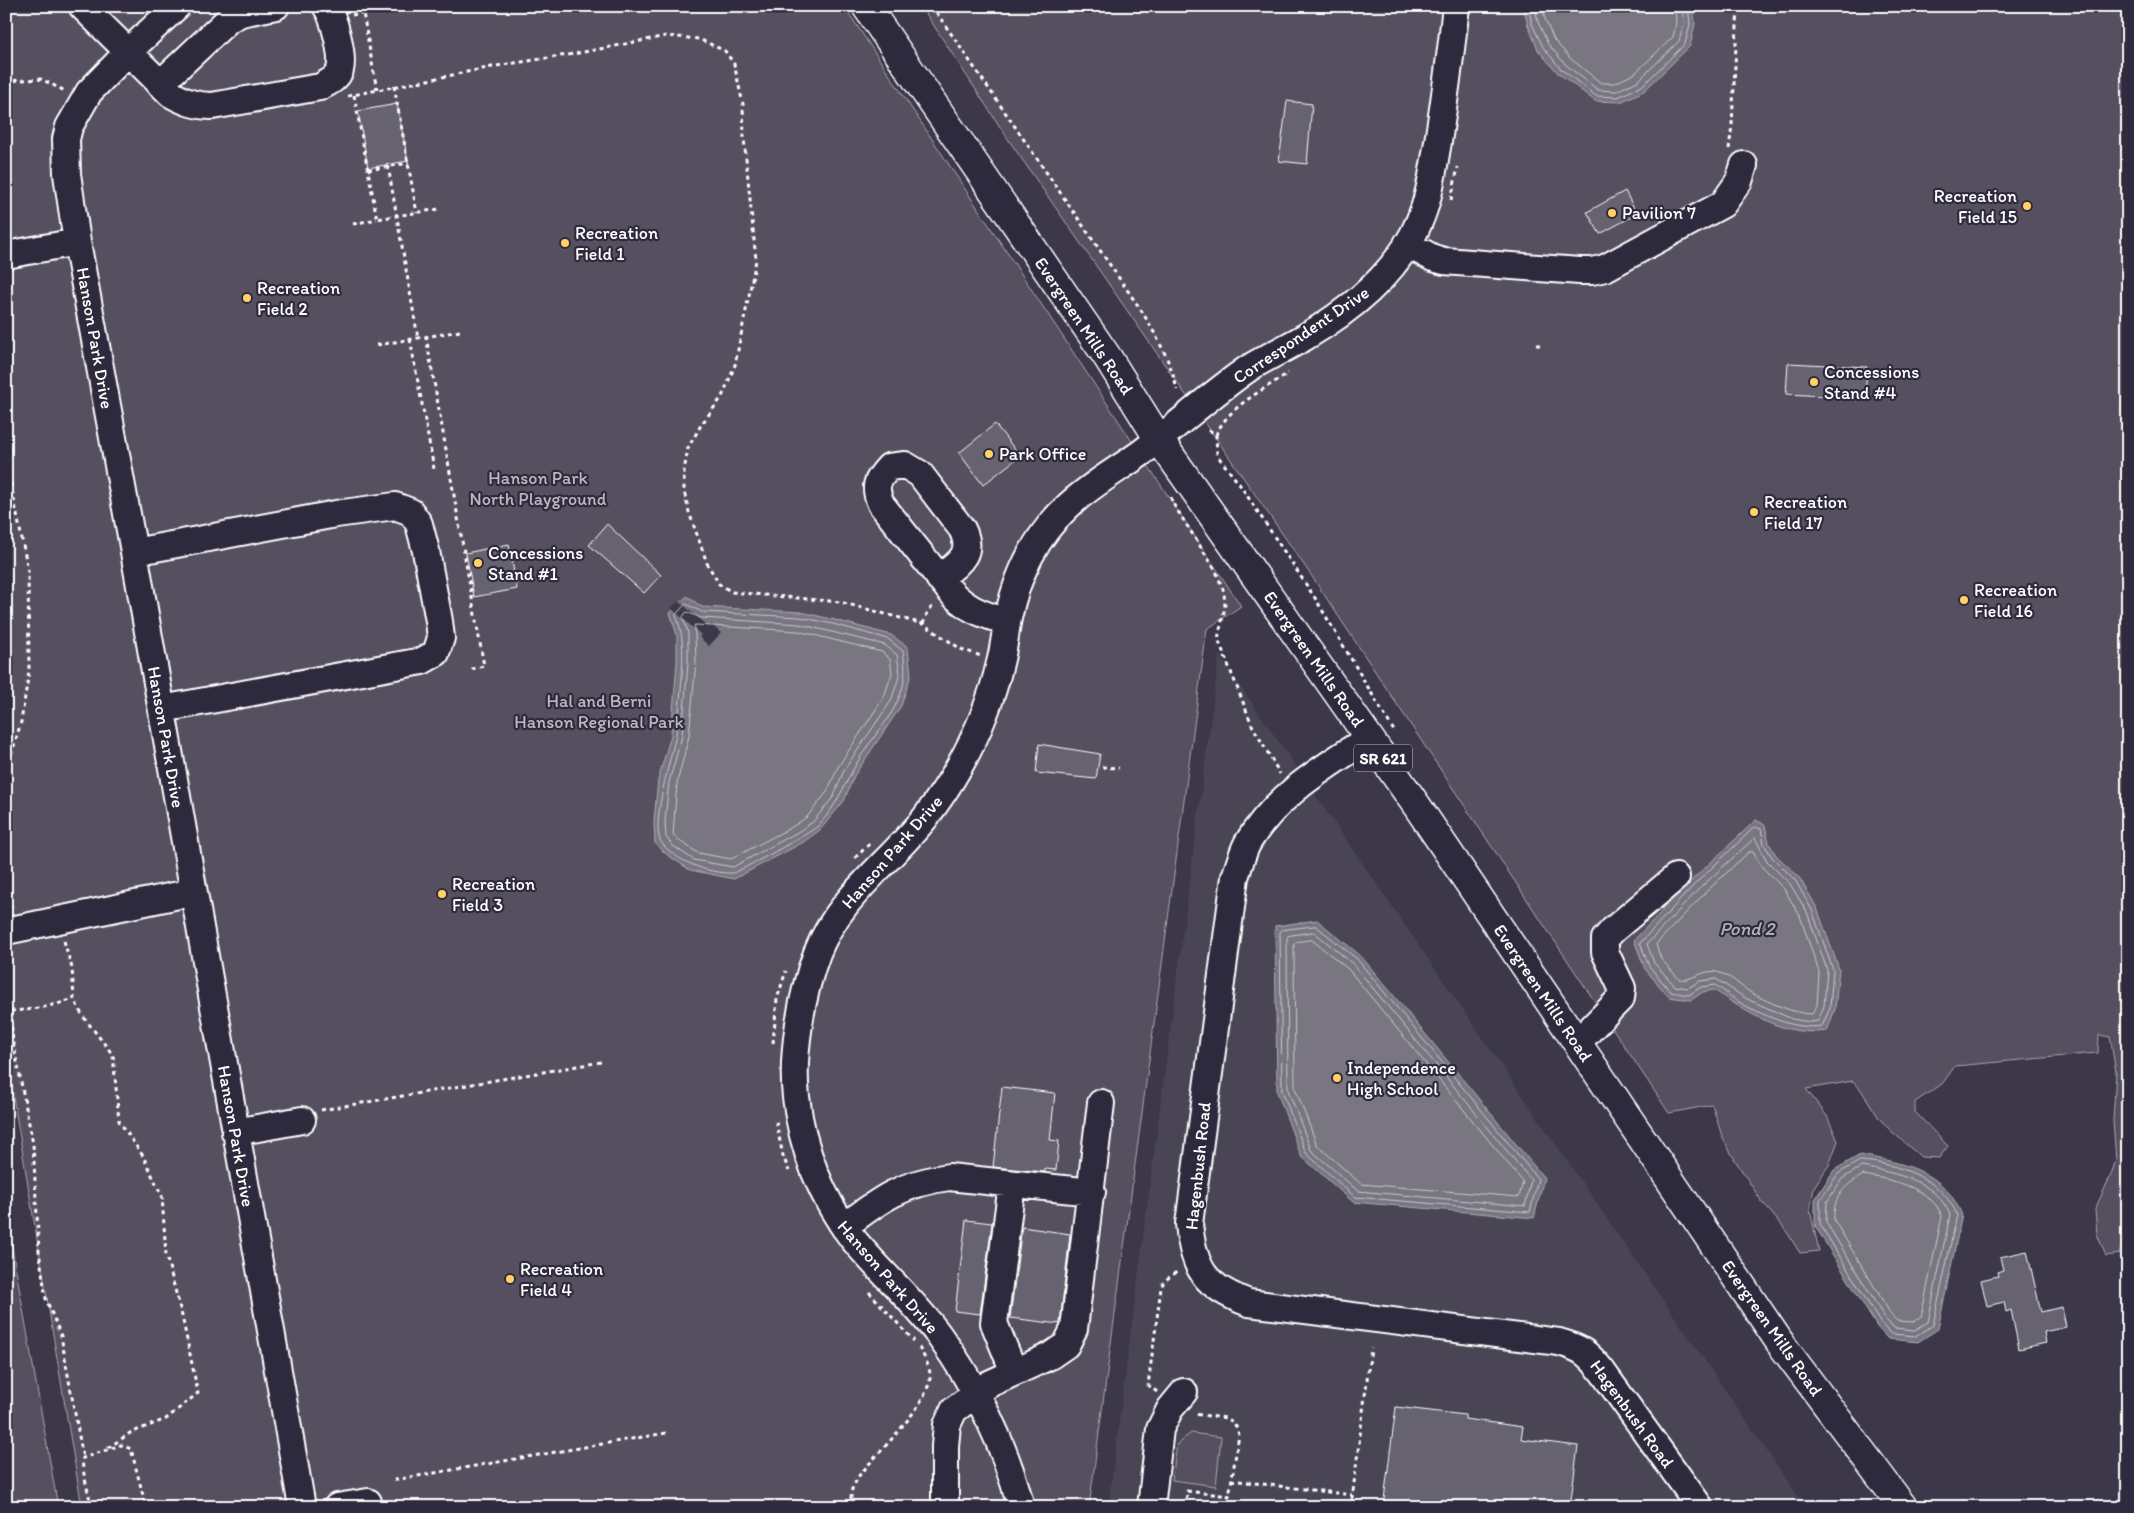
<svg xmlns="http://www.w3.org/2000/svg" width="2134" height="1513" font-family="Itim,sans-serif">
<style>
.built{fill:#494455}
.green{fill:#555060;stroke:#aaa8b0}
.water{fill:#797682;stroke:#afadb4}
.pier{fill:#3c3749}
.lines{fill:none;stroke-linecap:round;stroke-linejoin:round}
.shore{stroke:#c9c8cd;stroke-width:1}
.building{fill:#666270;stroke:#fff}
.minor-casing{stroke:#fff;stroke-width:30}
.major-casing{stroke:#fff;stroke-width:31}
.path{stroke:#fff;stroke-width:3;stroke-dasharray:4 4;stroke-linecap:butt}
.minor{stroke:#2f2a3d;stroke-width:26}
.major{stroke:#2f2a3d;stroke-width:28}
.poi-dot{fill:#ffd166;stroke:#2f2a3d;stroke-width:2}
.labels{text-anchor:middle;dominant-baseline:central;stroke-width:4.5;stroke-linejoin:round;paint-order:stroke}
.shield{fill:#2f2a3d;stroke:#c1bfc5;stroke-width:1}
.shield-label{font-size:16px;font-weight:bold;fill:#fff}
.poi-label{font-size:18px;fill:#fff;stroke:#2f2a3d;text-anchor:start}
.street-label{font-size:18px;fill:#fff;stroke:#2f2a3d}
.park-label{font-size:18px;fill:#bbb9bf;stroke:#2f2a3d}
.water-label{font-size:19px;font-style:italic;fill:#b5b4ba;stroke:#2f2a3d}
</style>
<rect width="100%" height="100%" fill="#3c3749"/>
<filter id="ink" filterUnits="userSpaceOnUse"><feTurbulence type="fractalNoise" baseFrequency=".02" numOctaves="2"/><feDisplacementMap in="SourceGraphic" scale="10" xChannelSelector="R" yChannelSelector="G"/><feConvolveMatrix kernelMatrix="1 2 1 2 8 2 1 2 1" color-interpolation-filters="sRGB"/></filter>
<g filter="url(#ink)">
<path class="built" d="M1219,655L1792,1487L1806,1507H1108Z"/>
<path class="green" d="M6,6H844L1241,606L1207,629L1089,1507H82L6,1054Z
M921,6H2128V1222L2127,1232L2119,1254L2106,1256L2097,1234L2095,1209L2110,1177L2116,1160L2113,1121L2116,1072L2110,1037L2099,1035L2098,1053L1955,1066L1942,1084L1915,1102V1112L1948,1146L1939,1158L1921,1157L1890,1130L1879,1118L1861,1090L1853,1081L1806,1089L1827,1116L1838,1141L1829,1165L1814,1187L1810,1210L1819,1251L1800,1253L1785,1229L1762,1202L1735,1160L1723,1139L1712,1105L1669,1113L1311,575L1010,142Z
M6,1213L58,1507H6Z
M1191,1433L1221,1437L1216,1486L1172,1480L1177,1444Z"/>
<path class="water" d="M1523,6H1693L1695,24L1690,46L1644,91L1620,102L1595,101L1558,73L1538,50L1528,25Z
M687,596L702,607L801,612L835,620L891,635L908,647L911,675L901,706L854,776L844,801L820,830L802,843L734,879L690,870L666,854L655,843L654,821L658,780L671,735L677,662V635L670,613Z
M1756,820L1765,825L1769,843L1776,855L1799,877L1817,908L1839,969L1835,1009L1827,1031C1785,1037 1747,1013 1714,990L1703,992L1691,1000L1669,997L1645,969L1634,940L1692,880Z
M1317,920L1361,956L1544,1178L1534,1218L1353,1202L1301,1156L1277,1092L1275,926Z
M1860,1155C1903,1163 1944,1170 1962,1215L1938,1329L1918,1342L1888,1339L1877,1327L1815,1226V1199L1834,1170Z"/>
<path class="pier" d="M679,601L709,627L711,624L721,633L709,646L699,637L701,635L671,608Z"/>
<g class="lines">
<path class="shore" d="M1528,6L1532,24L1543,47L1561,69L1596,96L1618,97L1642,86L1685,44L1690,24L1688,6
M1535,6L1538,22L1548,44L1566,65L1598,90L1616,91L1638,81L1679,41L1684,23L1682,6
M1543,6L1545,19L1554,40L1571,59L1601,83H1615L1634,74L1673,37L1676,23L1675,6
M686,604L702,612L800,617L833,624L888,639L903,651C906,672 906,683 897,702C889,721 872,738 861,756C846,780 838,805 818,826C812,832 737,873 732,873C710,874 674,861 661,842C650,825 672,755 676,735C679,711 686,655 681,633C680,627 678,621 676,615Z
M687,612L701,618L799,624L885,645L897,655L900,674L891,701L844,770L834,796L813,822L796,833L733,867L710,863L694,860L673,846L666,837L665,821L669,782L682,736L688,663V633L683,617Z
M695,625L798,631L882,652L890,659L892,673L884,697L838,767L827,792L807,817L792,827L731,859L698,853L678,840L673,834L677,783L689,736L696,662Z
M1755,827L1761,829L1764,844L1772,857L1795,880L1812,910L1833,970L1830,1008L1822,1026C1796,1030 1768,1017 1744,1005C1734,1000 1725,991 1715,985L1701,987L1689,995L1671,992L1649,966L1640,943L1696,883Z
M1755,838L1767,861L1790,884L1807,912L1827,970L1824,1006L1818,1021L1810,1022L1792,1019L1747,999L1716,979L1700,981L1688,988L1675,986L1654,963L1647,944L1700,888Z
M1749,852H1753L1762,867L1784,889L1800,916L1819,972L1817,1005L1812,1014C1794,1014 1765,1001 1750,992C1740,986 1731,976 1720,973C1704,967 1692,982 1679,979L1661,959L1656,944L1705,893Z
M1316,926L1357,959L1538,1179L1530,1212L1355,1197L1306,1153L1282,1091L1280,932L1282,930Z
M1314,932L1353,964L1531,1180L1525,1206L1358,1191L1311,1150L1288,1090L1287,938L1288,936Z
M1312,940L1348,969L1523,1182L1519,1197L1361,1184L1317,1145L1295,1088L1294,944L1296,942Z
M1860,1161C1897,1163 1942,1178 1957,1215L1933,1325L1917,1336L1891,1334L1881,1324L1820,1224V1200L1838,1174Z
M1862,1167C1895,1173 1936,1180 1950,1215L1928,1322L1915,1330L1894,1328L1886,1320L1826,1222L1827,1202L1842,1179Z
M1863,1175C1890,1179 1931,1187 1942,1216L1921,1317L1913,1322L1897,1321L1892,1316L1834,1220C1833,1197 1843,1186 1863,1175Z"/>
</g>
<path class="building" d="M1287,101L1312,104L1307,164L1279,161Z
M397,104L408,161L368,168L358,111Z
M1625,191L1637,214L1600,234L1587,212Z
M1788,363L1867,367L1865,398L1786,394Z
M995,424L1020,456L983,485L959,453Z
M607,524L661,575L644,593L589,545Z
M509,544L517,589L474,597L466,553Z
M1039,744L1100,754L1096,779L1036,773Z
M1002,1087L1055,1093L1050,1140L1059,1141L1056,1170L1045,1169V1172L993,1167Z
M966,1220L992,1223L980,1314L955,1311Z
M1022,1227L1070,1234L1060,1324L1010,1318Z
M2027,1251L2041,1312L2062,1307L2066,1327L2044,1332L2046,1343L2019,1349L2011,1310L2006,1312L2004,1302L1987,1306L1981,1280L1998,1276L1997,1272L2003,1270L2000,1257Z
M1396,1407L1465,1415V1419L1523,1427L1521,1439L1578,1446L1570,1507H1383Z"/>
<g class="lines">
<g class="minor-casing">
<path id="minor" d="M82,6L171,94C185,102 196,106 212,106L320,87C327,83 337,79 340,70C344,56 334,17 326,6
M177,6L128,52L89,92L69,127L66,139L67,174L77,242L134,552L302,1507
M160,84L229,19L241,13L276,6
M1407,244L1433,258L1444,261L1580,271H1592L1605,268L1723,204L1739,181L1744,165
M6,255L77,242
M134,552L336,514L395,506L411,512L419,524L426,551L439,621L441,638L436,653L422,661L162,709
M939,578C957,564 975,555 962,529L920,474L905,465L889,467C877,480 873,486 881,504L950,591C967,610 983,614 1007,622
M1369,738C1323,768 1275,796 1247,844C1242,854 1239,866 1235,877L1189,1224C1194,1270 1205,1287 1249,1303L1559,1342C1581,1348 1588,1353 1602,1371L1700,1507
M6,931L193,892
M1577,1043L1621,998L1622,988L1605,952V939L1613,930L1676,877
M235,1132L302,1120
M1012,1184L994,1323L1014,1372
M844,1227C880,1199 903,1183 949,1177L1092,1192
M337,1507L368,1502
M945,1507V1446L947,1425L954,1410L989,1384L1050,1356L1066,1345L1074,1329L1101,1103
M1021,1507C1005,1445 976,1386 938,1334C913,1300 880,1272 853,1239C821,1198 802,1148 796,1097C791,1054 802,993 817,953C839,897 889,863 925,818C938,801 950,783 960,765C978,733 992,698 1000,663C1004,648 1005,633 1008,618C1017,575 1035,537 1067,507C1090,485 1116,471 1141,453C1177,426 1211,394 1249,368C1267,357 1286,348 1305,337C1351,310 1398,272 1419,222C1430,197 1433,169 1438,142C1445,97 1451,52 1456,6
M1151,1507L1160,1429L1170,1409L1184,1392"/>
</g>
<g class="major-casing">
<path id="major" d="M866,6L1108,358L1158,438L1417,806L1781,1344L1903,1507"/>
</g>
<path class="path" d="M932,6L1141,310C1156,335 1171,361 1177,390
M352,15L363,13
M6,81L41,79L65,91
M394,86L417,213
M377,90L363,13L397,6
M354,95L377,219L439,209
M348,96L502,65L574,54L666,36L699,39L725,51L734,64L743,104L744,138L756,260L735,365L722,397L701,425L688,448L684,471V491L689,512L707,563L719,584L732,592L840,602L923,624L961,649L981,656
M1729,149L1732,125L1738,6
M388,166L418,338
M368,170L409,163
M1451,200L1458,167
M353,224L377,219
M426,336L484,666L468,670
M410,339L434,469
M377,345L460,331
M1536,345H1542
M1209,430L1216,435L1217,455L1240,485L1315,598L1394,731
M1216,435C1228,406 1264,390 1288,373
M6,459L28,570L29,671L21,722L6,773
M1171,497L1172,502L1216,571L1224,592L1225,607L1218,639L1252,725L1280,774
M923,624L928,611L934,605
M1102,767L1119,768
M855,858L870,843
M6,898L12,908
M64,941L72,968L74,999L82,1015L113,1055L119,1121L143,1156L162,1196L166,1255L182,1316L198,1393L166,1419L130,1433L105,1450
M6,1005L10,1011C33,1010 52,1006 74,999
M10,1011L13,1041L33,1144L39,1251L46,1299L61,1336L83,1458
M773,1043L777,999L786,971
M321,1110L601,1062
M776,1122L783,1156L789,1171
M869,1292L914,1341
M1157,1392L1148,1385L1161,1288L1164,1281L1178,1271
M394,1480L666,1433
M1231,1480L1352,1495
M1296,1505L1309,1507
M91,1507C90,1496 80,1465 83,1458L121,1445L131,1449L146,1507
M850,1507L852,1489L858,1477C877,1453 927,1407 930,1378C931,1367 923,1355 918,1346
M1186,1507L1187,1491L1229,1496L1239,1435L1237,1428L1233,1422L1226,1418L1193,1414
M1351,1507L1371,1348"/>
<use href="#minor" class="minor"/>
<use href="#major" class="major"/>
</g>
</g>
<g class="poi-dot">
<circle cx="2027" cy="206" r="5"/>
<circle cx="1612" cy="213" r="5"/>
<circle cx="565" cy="243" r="5"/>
<circle cx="247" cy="298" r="5"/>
<circle cx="1814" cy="382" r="5"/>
<circle cx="989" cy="454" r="5"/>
<circle cx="1754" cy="512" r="5"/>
<circle cx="478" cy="563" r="5"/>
<circle cx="1964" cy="600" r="5"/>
<circle cx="442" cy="894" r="5"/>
<circle cx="1337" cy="1078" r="5"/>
<circle cx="510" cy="1279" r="5"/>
</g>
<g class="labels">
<rect class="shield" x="1354" y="744.5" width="58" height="27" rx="4"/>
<g class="shield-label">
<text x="1383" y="758">SR 621</text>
</g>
<g class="poi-label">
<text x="2017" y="196" text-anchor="end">Recreation<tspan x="2017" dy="21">Field 15</tspan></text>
<text x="1622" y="213">Pavilion 7</text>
<text x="575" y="233">Recreation<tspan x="575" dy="21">Field 1</tspan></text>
<text x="257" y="288">Recreation<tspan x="257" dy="21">Field 2</tspan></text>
<text x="1824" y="372">Concessions<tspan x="1824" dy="21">Stand #4</tspan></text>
<text x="999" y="454">Park Office</text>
<text x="1764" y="502">Recreation<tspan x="1764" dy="21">Field 17</tspan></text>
<text x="488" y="553">Concessions<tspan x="488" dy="21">Stand #1</tspan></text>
<text x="1974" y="590">Recreation<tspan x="1974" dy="21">Field 16</tspan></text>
<text x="452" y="884">Recreation<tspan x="452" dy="21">Field 3</tspan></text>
<text x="1347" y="1068">Independence<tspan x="1347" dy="21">High School</tspan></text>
<text x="520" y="1269">Recreation<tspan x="520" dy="21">Field 4</tspan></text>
</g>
<g class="street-label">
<text transform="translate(1084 326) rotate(56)">Evergreen Mills Road</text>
<text transform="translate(1301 335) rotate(-34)">Correspondent Drive</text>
<text transform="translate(95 338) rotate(80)">Hanson Park Drive</text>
<text transform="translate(1314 659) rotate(55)">Evergreen Mills Road</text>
<text transform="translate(166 737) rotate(80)">Hanson Park Drive</text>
<text transform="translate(892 852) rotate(-49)">Hanson Park Drive</text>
<text transform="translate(1543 993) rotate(56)">Evergreen Mills Road</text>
<text transform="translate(236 1136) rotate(80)">Hanson Park Drive</text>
<text transform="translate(1198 1166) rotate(-84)">Hagenbush Road</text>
<text transform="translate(888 1277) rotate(49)">Hanson Park Drive</text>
<text transform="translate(1772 1328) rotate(55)">Evergreen Mills Road</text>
<text transform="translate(1632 1414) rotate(54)">Hagenbush Road</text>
</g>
<g class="park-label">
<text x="538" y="478">Hanson Park<tspan x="538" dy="21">North Playground</tspan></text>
<text x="599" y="701">Hal and Berni<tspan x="599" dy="21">Hanson Regional Park</tspan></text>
</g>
<g class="water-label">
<text x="1747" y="928">Pond 2</text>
</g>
</g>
<rect width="2134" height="1513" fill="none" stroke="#2f2a3d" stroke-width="25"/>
<rect x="12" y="12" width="2109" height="1488" fill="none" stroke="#fff" stroke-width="2" filter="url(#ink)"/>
</svg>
